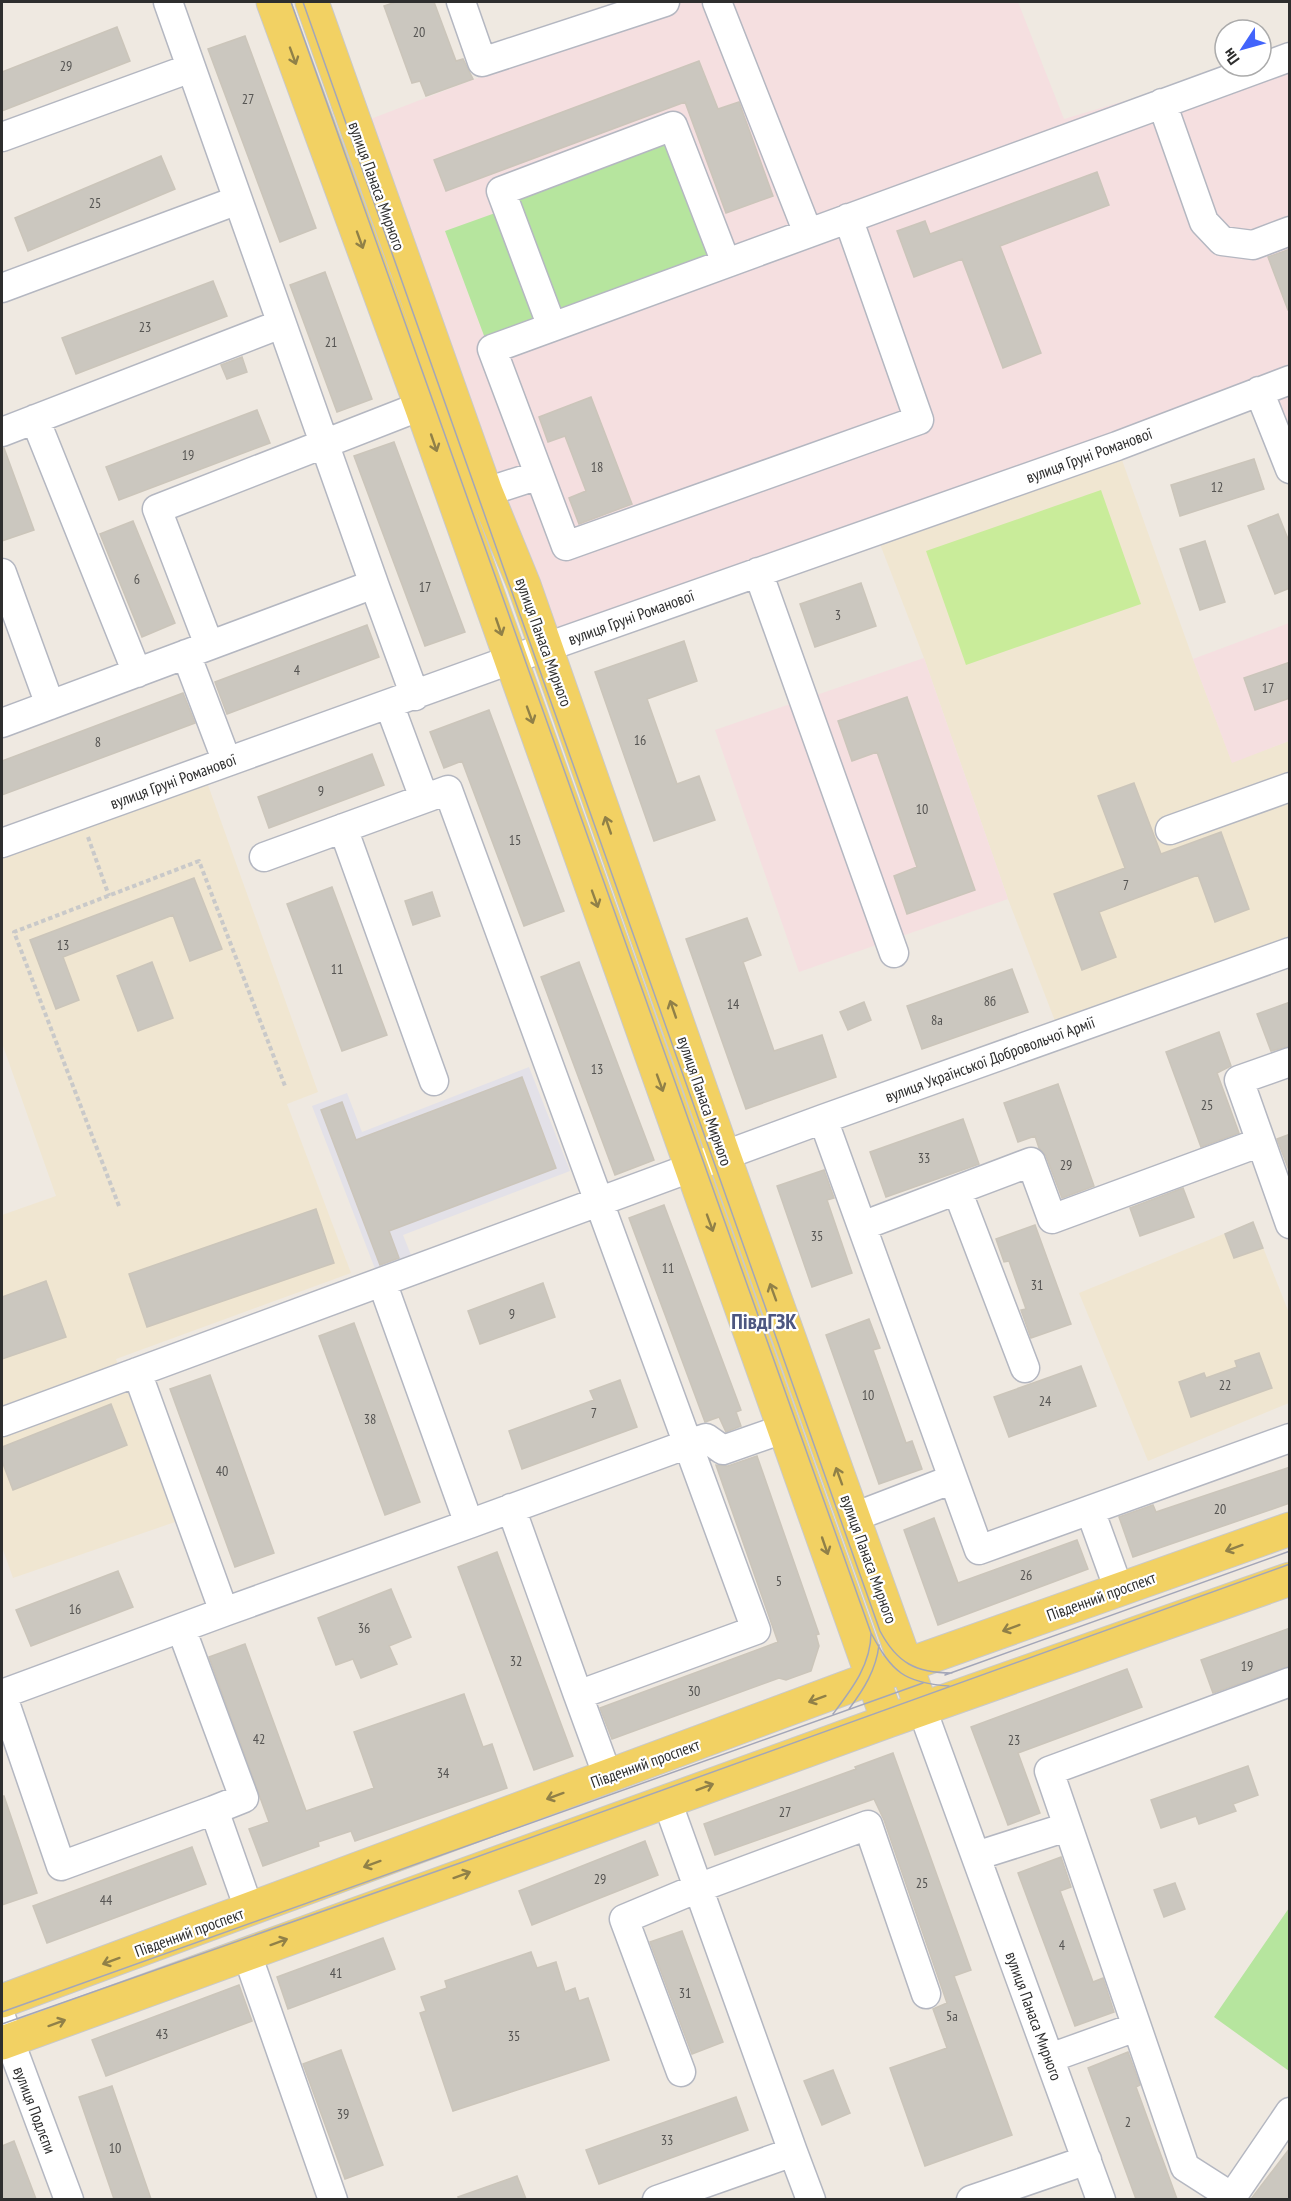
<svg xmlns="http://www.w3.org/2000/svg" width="1291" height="2201" font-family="'PT Sans Narrow',sans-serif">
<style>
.industrial{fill:#e3e1e8}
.education{fill:#f0e6d1}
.medical{fill:#f5dfe0}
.green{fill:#b6e59e}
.pitch{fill:#c9ec9a}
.building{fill:#cbc7bf;stroke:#cbc5ba;stroke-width:1.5}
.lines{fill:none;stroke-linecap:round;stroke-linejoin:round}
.minor-casing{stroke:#b4b7c1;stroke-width:31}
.major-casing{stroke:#c9c9c9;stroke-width:35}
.path{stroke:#c9c9c9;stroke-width:4;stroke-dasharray:4.5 3;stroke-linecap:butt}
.minor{stroke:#fff;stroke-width:28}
.major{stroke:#f2d163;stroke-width:33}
.tram{stroke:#a3a6b8;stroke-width:1.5}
.oneway{stroke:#908048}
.labels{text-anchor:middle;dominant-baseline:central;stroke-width:4.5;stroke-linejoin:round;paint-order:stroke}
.number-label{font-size:14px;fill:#555452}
.street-label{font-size:16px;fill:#2e2e2e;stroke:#fff}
.district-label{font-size:22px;font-weight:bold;fill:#4d5680;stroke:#fff}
</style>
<rect width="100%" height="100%" fill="#efe9e1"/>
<path class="industrial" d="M529,1067L570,1171L403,1235L415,1265L379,1279L312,1106L347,1093L362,1132Z"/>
<path class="education" d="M1117,446L1193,659L1232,762L1289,741V952L1060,1034L1008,899L924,658L875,531Z
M203,771L318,1092L287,1104L351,1273L116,1359L175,1522L13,1578L2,1547V1215L56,1196L2,1043V843Z
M1253,1222L1289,1313V1403L1148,1461L1079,1293Z"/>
<path class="medical" d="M675,2H1018L1064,119L1289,52V469L1260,392L546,648L355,125Z
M1289,623V741L1232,763L1193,659Z
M924,658L1008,899L799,972L715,730Z"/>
<path class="green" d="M668,141L713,254L558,315L513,201Z
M498,212L538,321L486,341L445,231Z
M1289,1908V2071L1214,2017Z"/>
<path class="pitch" d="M1101,490L1141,604L966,665L926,551Z"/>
<path class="building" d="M396,2H434L456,61L463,59L473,79L426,96L420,81L412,83L384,6Z
M117,27L130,61L2,111V72Z
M245,36L316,228L280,242L208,49Z
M699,61L718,109L739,102L773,196L726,213L685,102L446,191L434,160Z
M161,156L175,189L28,251L15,218Z
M1097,172L1109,205L1000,246L1041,353L1003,368L962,259L914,277L897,231L925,221L930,234Z
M1290,249V310H1288L1268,257Z
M325,272L372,399L337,412L290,285Z
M213,281L227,316L76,374L62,338Z
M242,357L247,372L227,379L221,365Z
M591,397L632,504L579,524L569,498L586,491L565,436L548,442L539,417Z
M257,410L270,443L119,500L106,467Z
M394,442L465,632L425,646L354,456Z
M2,448H4L34,530L2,541Z
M1254,459L1264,489L1180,516L1171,485Z
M1278,514L1290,544V588L1275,594L1248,526Z
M133,521L175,623L142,637L100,534Z
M1205,541L1225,602L1200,610L1180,549Z
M861,583L876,626L815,647L800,604Z
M367,625L379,657L227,714L215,682Z
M684,641L697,681L647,699L677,784L699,776L715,820L654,841L595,672Z
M1290,662V698L1255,710L1244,678Z
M183,693L195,723L2,795V761Z
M907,697L975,890L907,914L894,876L917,867L877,752L852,761L838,721Z
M489,710L564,911L524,926L462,761L444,768L430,732Z
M372,754L384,785L269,828L258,797Z
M1134,783L1161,854L1221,832L1249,909L1215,922L1198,875L1099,912L1116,957L1082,970L1054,894L1125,868L1098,796Z
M194,878L222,949L190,961L173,915L63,957L79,1000L56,1009L30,940Z
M332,887L387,1035L342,1051L287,904Z
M432,892L440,916L413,925L405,901Z
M747,918L761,955L743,962L774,1051L822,1035L836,1077L746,1109L686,939Z
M152,962L173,1018L138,1031L117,976Z
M579,962L654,1160L615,1175L541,977Z
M1012,969L1028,1012L922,1049L907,1006Z
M864,1002L871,1020L848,1030L840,1012Z
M1290,1002V1046L1271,1051L1257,1014Z
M1219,1032L1231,1066L1217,1073L1239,1133L1201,1147L1166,1052Z
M522,1077L556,1168L389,1231L399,1258L380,1265L321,1110L342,1102L356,1140Z
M1058,1084L1094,1186L1062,1198L1046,1156L1039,1148L1035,1136L1018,1142L1004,1103Z
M963,1119L979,1164L886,1197L870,1152Z
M1290,1134V1173L1277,1139Z
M824,1170L834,1198L827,1200L852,1273L812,1287L777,1186Z
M1183,1188L1194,1217L1140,1236L1130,1208Z
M664,1205L741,1410L736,1412L741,1426L726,1432L719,1417L705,1422L629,1218Z
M316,1209L334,1263L147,1327L129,1274Z
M1253,1222L1263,1248L1234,1258L1225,1234Z
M1035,1225L1071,1324L1031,1338L1021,1310L1026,1309L1009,1261L1004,1262L996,1239Z
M46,1281L66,1337L2,1359V1297Z
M543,1283L555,1317L480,1344L468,1311Z
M869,1319L880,1348L873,1350L906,1443L912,1441L922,1469L879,1484L826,1335Z
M354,1323L420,1502L385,1515L319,1336Z
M1259,1353L1272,1388L1191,1417L1179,1382L1204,1373L1206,1378L1237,1367L1235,1361Z
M1081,1366L1096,1406L1009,1437L994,1397Z
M210,1375L274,1553L235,1567L170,1389Z
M620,1380L637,1427L522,1469L509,1431L594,1400L590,1391Z
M111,1404L127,1445L13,1490L2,1461V1447Z
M757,1456L819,1634L816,1635L819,1646L811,1671L786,1680L779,1678L612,1739L600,1708L778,1642L716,1465L728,1466Z
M1290,1467V1503L1133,1557L1119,1517L1153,1505L1156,1512Z
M934,1518L958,1583L1077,1540L1088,1569L938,1625L904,1530Z
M497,1552L573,1756L534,1770L458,1567Z
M118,1571L133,1607L31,1646L16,1610Z
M391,1589L411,1637L389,1646L397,1664L361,1678L353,1659L336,1665L318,1618Z
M1290,1628V1666L1213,1693L1201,1660Z
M245,1644L306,1811L374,1788L354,1732L464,1694L483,1747L492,1744L507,1788L355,1841L351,1831L318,1842L319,1846L263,1866L249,1829L269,1822L209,1657Z
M1127,1669L1142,1707L1018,1753L1040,1813L1008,1825L971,1727Z
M893,1753L971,1970L954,1976L1012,2135L925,2166L890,2068L947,2048L933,2009L947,2003L884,1820L874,1799L715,1855L704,1824L856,1769L855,1767Z
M1248,1766L1258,1795L1233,1804L1236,1811L1199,1824L1196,1816L1161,1828L1151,1800Z
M2,1796H4L37,1893L2,1905Z
M645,1841L658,1875L532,1925L519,1891Z
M192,1847L206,1884L47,1943L33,1906Z
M1061,1857L1071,1887L1060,1891L1093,1982L1103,1978L1114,2012L1075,2026L1018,1873Z
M1175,1883L1185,1909L1164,1917L1154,1890Z
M682,1931L723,2042L692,2054L650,1942Z
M383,1938L395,1969L288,2009L277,1977Z
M531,1952L537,1968L556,1962L565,1992L575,1988L579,2001L588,1998L609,2060L453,2111L420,2013L426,2011L421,1997L447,1988L445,1981Z
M239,1985L252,2021L106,2076L92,2040Z
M341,2050L383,2165L345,2179L303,2064Z
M1128,2052L1140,2085L1136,2087L1177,2199H1136L1088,2068Z
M833,2070L850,2113L822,2125L804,2081Z
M112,2086L151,2199H114L79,2097Z
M736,2097L748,2130L599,2184L586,2150Z
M14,2141L36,2199H2V2146Z
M1290,2148V2199H1251Z
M517,2176L526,2199H459L458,2197Z"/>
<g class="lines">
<g class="minor-casing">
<path id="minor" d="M168,2L374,584
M461,2L482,62L665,2
M717,2L808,233
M1162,103L1204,222L1222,241L1253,245L1290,231
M2,137L191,68
M848,218L919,420L566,546L492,349L1290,57
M2,288L238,200
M552,327L501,191L673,126L726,263
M1259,391L1290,469
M35,419L137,673
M2,432L281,324
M486,492L539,475
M758,572L894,953
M2,573L50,705
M209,645L157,509L421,406
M186,654L227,762
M389,704L424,798
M2,723L374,584L415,696
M343,828L434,1081
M1170,830L1290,787
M2,843L510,660L1117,446L1290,380
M264,857L448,790L756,1630L578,1695L608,1777
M1290,1062L1239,1080L1290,1224
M823,1119L979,1550L1290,1438
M957,1190L1025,1368
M862,1226L1031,1162L1052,1219L1261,1142
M137,1372L224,1612L469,1524L382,1282
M2,1422L823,1119L1290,952
M511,1508L578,1695
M1090,1510L1119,1590
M854,1517L953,1479
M469,1524L688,1444L706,1438L723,1450L783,1429
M181,1628L244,1798L214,1810
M1290,1682L1049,1771L1185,2167L1232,2197L1290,2112
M2,1694L61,1866L214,1810L249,1909
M2,1694L224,1612
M922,1709L1101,2200
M976,1856L1067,1827
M247,1954L333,2200
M2,2020L69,2200
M1050,2058L1136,2027
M681,2072L624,1919L698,1888L868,1825L926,1994
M793,2152L811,2200
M657,2200L793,2152L667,1801
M971,2200L1087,2160"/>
</g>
<g class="major-casing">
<path id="major" d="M273,2L421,406L888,1721
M312,2L486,492L524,585L724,1156L922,1709
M2,2001L907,1665L1290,1529
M2,2043L888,1721L1290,1579"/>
</g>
<path class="path" d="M88,837L109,896
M119,1206L14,932L199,861L285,1086"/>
<use href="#minor" class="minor"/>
<use href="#major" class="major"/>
<path class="tram" d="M291,2L871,1633C892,1672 904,1683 949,1686
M303,2L880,1631C897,1663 916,1673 952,1673
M945,1675L1290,1551
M849,1709C864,1689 876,1670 879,1645
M833,1714C851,1690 871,1665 871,1633
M2,2012L923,1683
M2,2024L460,1863L1290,1564"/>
</g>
<defs><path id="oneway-shaft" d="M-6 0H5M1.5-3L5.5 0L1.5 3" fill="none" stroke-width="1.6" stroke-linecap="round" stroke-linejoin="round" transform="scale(1.5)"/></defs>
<g class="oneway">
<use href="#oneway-shaft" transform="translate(293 56) rotate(70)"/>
<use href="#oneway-shaft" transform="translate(360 240) rotate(70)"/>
<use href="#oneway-shaft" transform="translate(434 443) rotate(71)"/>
<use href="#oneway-shaft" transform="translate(499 627) rotate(71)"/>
<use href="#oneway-shaft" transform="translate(530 715) rotate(70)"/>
<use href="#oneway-shaft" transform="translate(608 825) rotate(-109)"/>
<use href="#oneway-shaft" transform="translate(595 899) rotate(70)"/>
<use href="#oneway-shaft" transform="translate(673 1009) rotate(-109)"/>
<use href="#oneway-shaft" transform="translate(660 1083) rotate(70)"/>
<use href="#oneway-shaft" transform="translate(710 1223) rotate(70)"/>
<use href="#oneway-shaft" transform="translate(773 1292) rotate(-110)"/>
<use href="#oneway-shaft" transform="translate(839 1476) rotate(-110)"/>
<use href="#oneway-shaft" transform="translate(825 1546) rotate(71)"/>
<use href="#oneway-shaft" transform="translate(1234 1548) rotate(160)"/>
<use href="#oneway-shaft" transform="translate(1011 1628) rotate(160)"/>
<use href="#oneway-shaft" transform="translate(817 1699) rotate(160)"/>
<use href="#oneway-shaft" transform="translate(705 1787) rotate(-20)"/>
<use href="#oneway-shaft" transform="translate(555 1796) rotate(160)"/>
<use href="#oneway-shaft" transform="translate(372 1864) rotate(160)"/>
<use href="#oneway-shaft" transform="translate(462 1875) rotate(-20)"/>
<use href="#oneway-shaft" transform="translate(279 1942) rotate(-20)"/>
<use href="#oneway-shaft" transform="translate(111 1961) rotate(160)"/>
<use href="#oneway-shaft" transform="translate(57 2023) rotate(-20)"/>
</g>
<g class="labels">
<g class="number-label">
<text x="419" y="32">20</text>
<text x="66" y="66">29</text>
<text x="248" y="99">27</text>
<text x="95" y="203">25</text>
<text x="145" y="327">23</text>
<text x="331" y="342">21</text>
<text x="188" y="455">19</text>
<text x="597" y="467">18</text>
<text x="1217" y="487">12</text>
<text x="137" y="579">6</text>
<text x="425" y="587">17</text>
<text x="838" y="615">3</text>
<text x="297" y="670">4</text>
<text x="1268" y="688">17</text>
<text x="640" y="740">16</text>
<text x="98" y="742">8</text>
<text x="321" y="791">9</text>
<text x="922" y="809">10</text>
<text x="515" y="840">15</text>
<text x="1126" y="885">7</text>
<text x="63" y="945">13</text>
<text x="337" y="969">11</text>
<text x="990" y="1001">8б</text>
<text x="733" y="1004">14</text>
<text x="937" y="1020">8а</text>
<text x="597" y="1069">13</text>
<text x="1207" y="1105">25</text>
<text x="924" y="1158">33</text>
<text x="1066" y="1165">29</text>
<text x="817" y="1236">35</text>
<text x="668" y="1268">11</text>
<text x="1037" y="1285">31</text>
<text x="512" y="1314">9</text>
<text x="1225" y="1385">22</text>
<text x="868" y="1395">10</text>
<text x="1045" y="1401">24</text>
<text x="594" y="1413">7</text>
<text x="370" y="1419">38</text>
<text x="222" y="1471">40</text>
<text x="1220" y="1509">20</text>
<text x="1026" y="1575">26</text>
<text x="779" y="1581">5</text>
<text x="75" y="1609">16</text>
<text x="364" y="1628">36</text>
<text x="516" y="1661">32</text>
<text x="1247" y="1666">19</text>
<text x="694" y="1691">30</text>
<text x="259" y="1739">42</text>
<text x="1014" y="1740">23</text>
<text x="443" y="1773">34</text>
<text x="785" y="1812">27</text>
<text x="600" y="1879">29</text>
<text x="922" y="1883">25</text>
<text x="106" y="1900">44</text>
<text x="1062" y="1945">4</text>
<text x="336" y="1973">41</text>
<text x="685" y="1993">31</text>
<text x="952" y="2016">5а</text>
<text x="162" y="2034">43</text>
<text x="514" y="2036">35</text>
<text x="343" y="2114">39</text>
<text x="1128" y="2122">2</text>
<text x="667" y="2140">33</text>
<text x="115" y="2148">10</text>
</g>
<g class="street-label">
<text transform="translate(377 186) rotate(70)">вулиця Панаса Мирного</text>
<text transform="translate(1089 455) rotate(-20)">вулиця Груні Романової</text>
<text transform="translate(631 617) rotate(-20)">вулиця Груні Романової</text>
<text transform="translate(544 642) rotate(70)">вулиця Панаса Мирного</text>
<text transform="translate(173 781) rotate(-20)">вулиця Груні Романової</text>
<text transform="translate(990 1059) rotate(-20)">вулиця Української Добровольчої Армії</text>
<text transform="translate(705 1101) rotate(71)">вулиця Панаса Мирного</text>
<text transform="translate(869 1559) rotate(70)">вулиця Панаса Мирного</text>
<text transform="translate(1101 1596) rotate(-20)">Південний проспект</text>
<text transform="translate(645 1763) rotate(-20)">Південний проспект</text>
<text transform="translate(189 1932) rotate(-20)">Південний проспект</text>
<text transform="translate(1034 2016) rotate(70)">вулиця Панаса Мирного</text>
<text transform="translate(35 2110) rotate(69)">вулиця Подлєпи</text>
</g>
<g class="district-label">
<text x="764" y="1321">ПівдГЗК</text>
</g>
</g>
<rect width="1291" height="2201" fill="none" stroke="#2e2e2e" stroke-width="6"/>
<g transform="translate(1243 48) rotate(234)"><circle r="28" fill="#ffffff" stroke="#ababab" stroke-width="1.5"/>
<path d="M0-4.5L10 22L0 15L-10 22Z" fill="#4264fb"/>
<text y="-9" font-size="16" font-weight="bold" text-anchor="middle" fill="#2e2e2e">Пн</text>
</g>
</svg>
